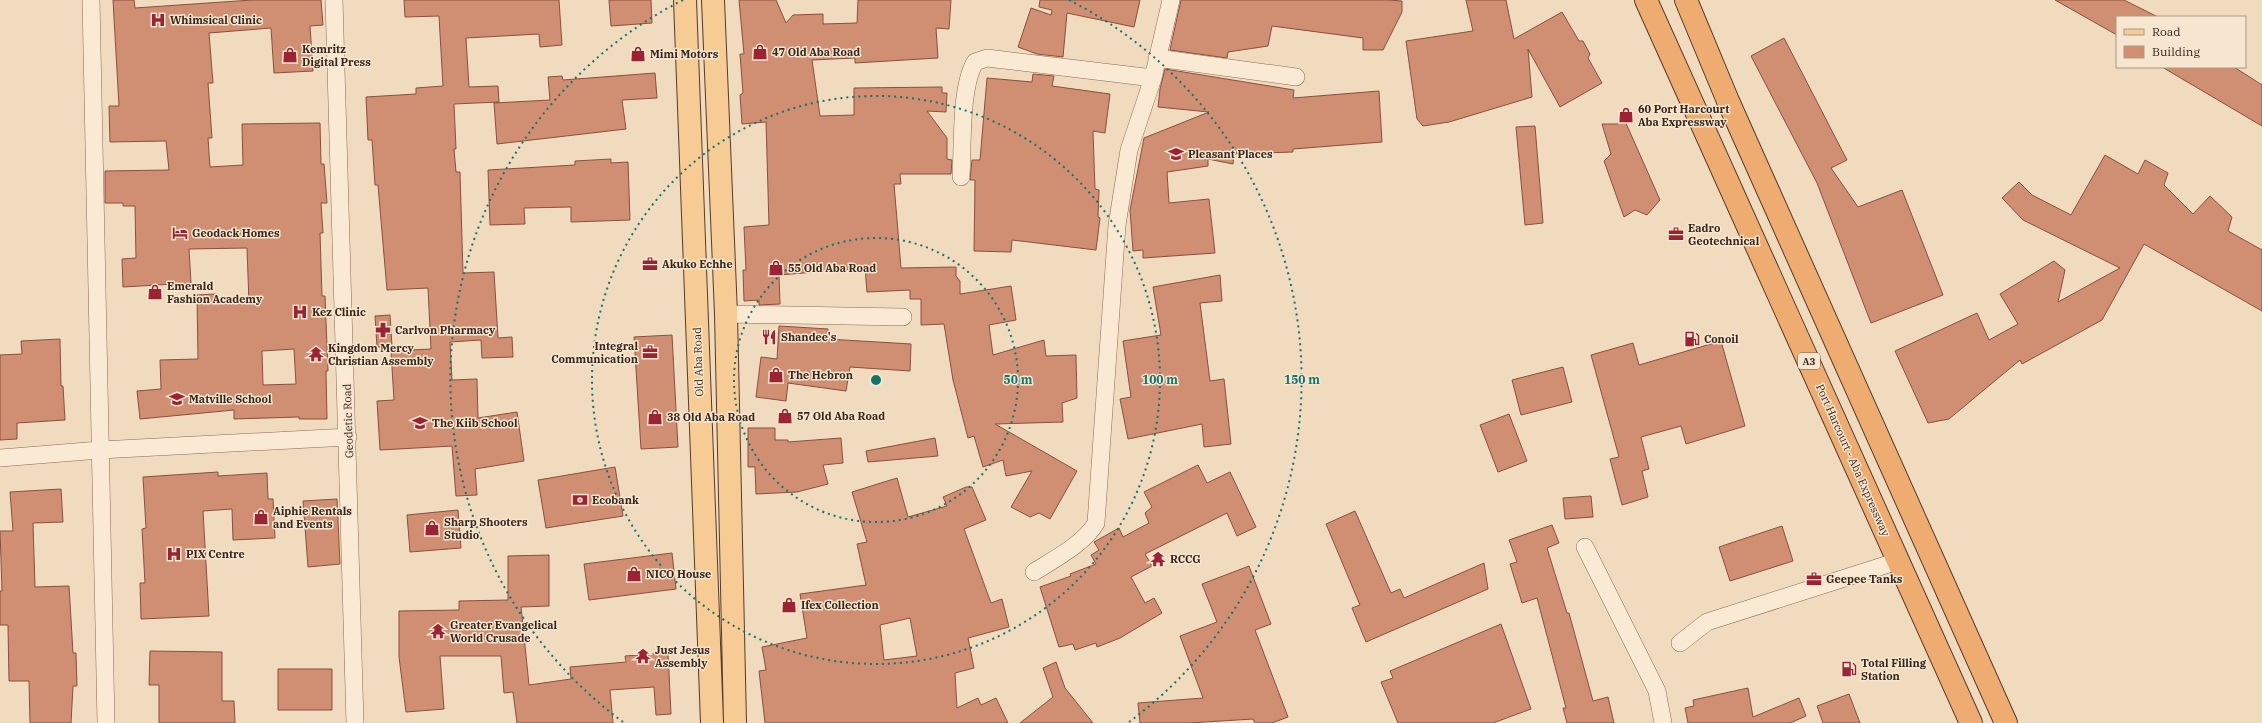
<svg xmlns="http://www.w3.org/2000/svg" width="2262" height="723" font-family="'IBM Plex Serif',serif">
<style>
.building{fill:#d08e73;stroke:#8a503b;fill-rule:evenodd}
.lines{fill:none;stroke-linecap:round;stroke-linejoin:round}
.minor-casing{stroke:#8a6b57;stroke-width:18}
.primary-casing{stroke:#573a2b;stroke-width:24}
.trunk-casing{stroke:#573a2b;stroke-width:24}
.minor{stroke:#faead3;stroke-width:17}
.primary{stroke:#f6cb94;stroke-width:22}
.trunk{stroke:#eeac70;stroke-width:22}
.ring{fill:none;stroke:#0f766e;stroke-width:2;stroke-dasharray:2 4}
.labels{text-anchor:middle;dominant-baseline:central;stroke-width:3;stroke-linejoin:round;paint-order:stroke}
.shield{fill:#f7e6cf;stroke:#716052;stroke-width:1}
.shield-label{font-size:10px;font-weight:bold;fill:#38261c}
.poi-label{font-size:11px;font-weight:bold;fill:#38261c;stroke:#f7e6cf;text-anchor:start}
.street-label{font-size:11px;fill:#38261c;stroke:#f7e6cf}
.centre{fill:#0f766e;stroke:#f7e6cf;stroke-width:2}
.ring-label{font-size:12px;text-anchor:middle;font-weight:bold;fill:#0f766e;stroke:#f7e6cf;stroke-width:3;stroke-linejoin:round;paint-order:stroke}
</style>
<rect width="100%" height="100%" fill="#f0dbbf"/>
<path class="building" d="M113,0H134L135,8L252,0H321L323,25L310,26L313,71L274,73L271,28L209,33L213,83H208L212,138H208L210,167L243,165L242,124L320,123L321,164H324L327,203H321L323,233H320L322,296H325L328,371H326L327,419H299V417L234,419V410L140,419L137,391L161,389L160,360L198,359L197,295L216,294V303H249L247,248L189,249L191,283L123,287L122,259L136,258L135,206H123V203H105V171L169,170L166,141L110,142L109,106H119ZM294,349L296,384L263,385L262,351Z
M404,0H559L562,45L540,47L539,34L466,38L469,87L498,86L499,102L454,104L456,149H454L456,172H460L463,273L494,272L498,338L512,337L513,357L482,358L481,340L450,342L452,380L477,379L478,418L517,412L524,461L475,469L477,495L456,496L452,446L380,450L377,401L394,400L391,351L431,349L428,288L387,290L378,185H375L372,140H368L366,97L416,94V88L443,86L439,16L405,17Z
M609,0H651L652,23L611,26Z
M739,0H776L786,23L793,15L823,14V24L857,23L858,0H951L949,29L936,28L938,58L855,63V58L812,60L820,116L854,115V88L942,87V93H947L946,112L927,111L947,138V159L952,160L951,174H900L901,184H894L901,268L956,267V276L960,281V294L1011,286L1016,320L989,325L993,355L1044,340L1046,356L1076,355L1077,398L1062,403L1063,422L995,424L1077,471L1050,519L1039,513L1030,517L1011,507L1032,471L1006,476L1003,460L983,467L974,436L968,438L953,380L944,324L921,325V299H910V290L867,292L865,268L779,275L780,304L759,305V300L744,301L743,270H746L744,227L769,225L766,122L742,124L740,95L743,93L740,54H744Z
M1040,0H1140L1134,27L1067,13L1063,57L1037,54L1018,47L1031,8L1051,15L1052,10L1039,7Z
M1181,0H1389L1402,1V12L1383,50H1363V38L1272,26L1268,46L1228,52L1227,58L1170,50Z
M1466,0H1506L1514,39L1562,12L1579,41H1583L1590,54L1588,58L1602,83L1560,107L1528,49L1532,97L1449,122L1423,126L1417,119L1406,41L1473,31Z
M2055,0H2124L2158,17H2117V35Z
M1784,38L1847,160L1831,168L1858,207L1902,190L1943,295L1871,323L1817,183L1751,56Z
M2162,67H2234L2262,85V126Z
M1165,69L1294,90L1293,98L1379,91L1382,142L1293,149V152L1234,154L1233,164L1208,159V166L1167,172L1169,203L1209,199L1215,253L1143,258V250L1133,251L1130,210L1144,138L1209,112L1158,107L1160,89Z
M655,73L657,98L622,100L626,129L497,144L494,103L550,100L548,77L562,76L563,80Z
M1033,74L1054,76L1052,86L1110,94L1105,133L1093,131L1095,189L1099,190L1098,217L1100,218L1096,250L1012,240L1011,252L974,251L975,180H970L972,160H980L987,78L1032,82Z
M1625,121L1660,200L1647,215L1635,210L1624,217L1604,161L1611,154L1602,124H1617Z
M1535,126L1543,223L1525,225L1516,127Z
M2105,155L2138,174L2145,160L2168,173L2164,185L2193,214L2210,196L2232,217L2228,231L2262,250V311L2144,244L2102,320L2022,364L2020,360L1949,419L1928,423L1895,351L1977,313L1989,340L2018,324L2000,294L2054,261L2065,270L2058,302L2120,268L2023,220L2002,198L2019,182L2032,195L2071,215Z
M611,159V163L628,162L630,220L571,222V207L524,208L525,224L490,225L488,170L575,165V161Z
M1220,275L1222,301L1200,303L1210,381L1224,379L1231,444L1204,447L1202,424L1128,439L1120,399L1131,397L1123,341L1161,335L1153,287Z
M390,315L392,346L377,347L375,316Z
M779,326L828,329L827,339L911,344L910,371L850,367L846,391L788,383L786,401L756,397L761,357L777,359Z
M672,335L678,447L641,449L634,337Z
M60,339L61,386H63L65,420L17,423V439L0,440V355L22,354L21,341Z
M1721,341L1745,426L1686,444L1681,426L1641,437L1649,469L1642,471L1648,497L1622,505L1610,459L1619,457L1591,355L1633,343L1639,365Z
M1563,367L1572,402L1521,415L1512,380Z
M1509,414L1527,461L1498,472L1480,425Z
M748,428H775V440H788V442L841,438L843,463L823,465L828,484L797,492L756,494L755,467H748Z
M935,438L938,456L868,462L866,451Z
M1198,465L1207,483L1230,472L1256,527L1237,536L1227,513L1145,554L1152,566L1131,577L1145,603L1154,598L1162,613L1120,638L1097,647L1096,643L1075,650L1073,644L1059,647L1040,587L1071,576L1070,574L1096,564L1091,555L1099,550L1094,542L1119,528L1123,537L1149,523L1145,513L1152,507L1144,492Z
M615,467L623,516L546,528L538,480Z
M218,472V476L267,473L268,499H273L275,538L233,540L232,509L203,511L209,616L141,619L140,583H145L142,529L146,528L143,477Z
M897,478L908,517L947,506L943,497L966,487H972L986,520L964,529L991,603L1002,599L1009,627L968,638L974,668L955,673L957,708L978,698L981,705L996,698L1008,723H765L759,671L766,670L762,647L807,638L800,594L866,585L857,544L867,542L852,492ZM910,618L917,656L884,660L880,625Z
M61,489L63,522L33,523L35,587L69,586L73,653H76L77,686H73L71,723H30L29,681H9L8,625H0V591H2L0,531H13L10,492Z
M1591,496L1593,517L1565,519L1563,498Z
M337,499L340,564L308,567L303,501Z
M458,510L461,548L410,552L407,515Z
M1355,511L1391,593L1400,589L1404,598L1484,563L1488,589L1366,642L1352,608L1360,605L1326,524Z
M1552,525L1559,543L1547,548L1567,613H1569L1593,701L1608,697L1614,723H1567L1563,708H1566L1537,598L1522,603L1510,564L1517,562L1509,540Z
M1782,526L1793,561L1730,581L1719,547Z
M672,553L676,589L589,600L584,564Z
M549,555V606L521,607L529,685L571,679L570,667L626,662L625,656L668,653L671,714L656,715L654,687L610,690L613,723H517L513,692L504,693L501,656H440L444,709L406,712L399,657V611L459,610V601L508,600V556Z
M1249,566L1271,624L1255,630L1288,717L1272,723H1255L1253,719L1189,723H1140L1138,703L1203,698L1180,636L1217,622L1202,584Z
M1501,624L1531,709L1493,723H1398L1381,682L1393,678L1390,671Z
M150,651L222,652V701H234L235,723H159V685H149Z
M1056,662L1065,688L1093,723H1020L1053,697L1043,668Z
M278,669H332V710H278Z
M1748,688L1753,717L1799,698L1806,716L1790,723H1688L1685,708L1694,706L1693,700Z
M1849,694L1860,723H1823L1817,706Z"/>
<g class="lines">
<g class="minor-casing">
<path id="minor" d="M91,0L106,723
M334,0L355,723
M1157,58L1296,77
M961,177C963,145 960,88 975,62L987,58L1153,78
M726,314L903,317
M0,458L100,450L348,437
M1585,547L1657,691L1663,723
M1034,572C1053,560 1085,543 1096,523L1117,225L1129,150L1153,78L1171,0
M1680,643L1707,622L1898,561"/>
</g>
<g class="primary-casing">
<path id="primary" d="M685,0L712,723
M713,0L726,314L735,723"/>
</g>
<g class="trunk-casing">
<path id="trunk" d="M1646,0L1971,723
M1686,0L1728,101L2006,723"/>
</g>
<use href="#minor" class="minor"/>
<use href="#primary" class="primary"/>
<use href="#trunk" class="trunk"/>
</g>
<g class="ring">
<circle cx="876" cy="380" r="142"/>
<circle cx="876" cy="380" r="284"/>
<path d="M623 722A426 426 0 0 1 683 0M1069 0A426 426 0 0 1 1129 722"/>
</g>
<defs>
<g id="hospital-bare" transform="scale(1.2)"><path d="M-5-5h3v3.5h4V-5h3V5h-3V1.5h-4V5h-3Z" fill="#9c2334" stroke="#f7e6cf" stroke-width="2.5" paint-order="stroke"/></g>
<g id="shop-bare" transform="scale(1.2)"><path d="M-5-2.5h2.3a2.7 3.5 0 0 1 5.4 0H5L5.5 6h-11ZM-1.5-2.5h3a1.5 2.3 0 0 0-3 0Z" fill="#9c2334" stroke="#f7e6cf" stroke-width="2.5" paint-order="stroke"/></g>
<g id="school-bare" transform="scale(1.2)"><path d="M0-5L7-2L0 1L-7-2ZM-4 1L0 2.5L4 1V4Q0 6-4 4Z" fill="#9c2334" stroke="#f7e6cf" stroke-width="2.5" paint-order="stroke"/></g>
<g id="hotel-bare" transform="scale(1.2)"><path d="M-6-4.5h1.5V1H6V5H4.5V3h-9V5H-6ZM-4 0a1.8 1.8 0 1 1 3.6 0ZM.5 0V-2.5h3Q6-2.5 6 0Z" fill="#9c2334" stroke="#f7e6cf" stroke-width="2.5" paint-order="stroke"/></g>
<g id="office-bare" transform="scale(1.2)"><path d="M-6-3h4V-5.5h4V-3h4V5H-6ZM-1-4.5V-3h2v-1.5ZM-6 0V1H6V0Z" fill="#9c2334" stroke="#f7e6cf" stroke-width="2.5" paint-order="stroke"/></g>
<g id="pharmacy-bare" transform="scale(1.2)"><path d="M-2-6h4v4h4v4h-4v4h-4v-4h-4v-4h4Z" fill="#9c2334" stroke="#f7e6cf" stroke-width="2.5" paint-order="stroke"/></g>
<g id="restaurant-bare" transform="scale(1.2)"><path d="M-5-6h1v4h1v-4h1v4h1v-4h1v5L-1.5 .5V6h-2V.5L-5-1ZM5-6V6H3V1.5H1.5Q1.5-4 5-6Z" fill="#9c2334" stroke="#f7e6cf" stroke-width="2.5" paint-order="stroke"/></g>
<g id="fuel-bare" transform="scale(1.2)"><path d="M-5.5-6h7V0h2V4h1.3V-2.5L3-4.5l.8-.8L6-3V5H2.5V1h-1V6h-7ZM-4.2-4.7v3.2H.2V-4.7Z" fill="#9c2334" stroke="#f7e6cf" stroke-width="2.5" paint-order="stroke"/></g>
<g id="temple-bare" transform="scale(1.2)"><path d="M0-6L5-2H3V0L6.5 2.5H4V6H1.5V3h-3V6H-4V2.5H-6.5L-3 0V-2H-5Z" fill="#9c2334" stroke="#f7e6cf" stroke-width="2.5" paint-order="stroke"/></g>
<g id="bank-bare" transform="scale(1.2)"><path d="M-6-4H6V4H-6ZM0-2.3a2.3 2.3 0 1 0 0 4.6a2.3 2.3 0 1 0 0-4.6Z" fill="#9c2334" stroke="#f7e6cf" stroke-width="2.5" paint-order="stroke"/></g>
</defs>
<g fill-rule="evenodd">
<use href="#hospital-bare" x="158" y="20"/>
<use href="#shop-bare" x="760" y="52"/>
<use href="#shop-bare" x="638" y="54"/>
<use href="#shop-bare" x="290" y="55"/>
<use href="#shop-bare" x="1626" y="115"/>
<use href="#school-bare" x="1176" y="154"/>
<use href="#hotel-bare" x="180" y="233"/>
<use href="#office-bare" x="1676" y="234"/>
<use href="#office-bare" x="650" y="264"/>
<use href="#shop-bare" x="776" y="268"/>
<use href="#shop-bare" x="155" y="292"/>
<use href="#hospital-bare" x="300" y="312"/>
<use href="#pharmacy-bare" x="383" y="330"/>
<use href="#restaurant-bare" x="769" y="337"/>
<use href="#fuel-bare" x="1692" y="339"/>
<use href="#office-bare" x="650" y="352"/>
<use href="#temple-bare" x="316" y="354"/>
<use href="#shop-bare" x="776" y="375"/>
<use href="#school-bare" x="177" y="399"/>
<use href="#shop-bare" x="785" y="416"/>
<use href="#shop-bare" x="655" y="417"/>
<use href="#school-bare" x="420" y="423"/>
<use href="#bank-bare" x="580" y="500"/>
<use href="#shop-bare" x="261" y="517"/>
<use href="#shop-bare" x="432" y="528"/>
<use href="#hospital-bare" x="174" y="554"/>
<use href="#temple-bare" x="1158" y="559"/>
<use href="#shop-bare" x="634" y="574"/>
<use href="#office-bare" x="1814" y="579"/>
<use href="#shop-bare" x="789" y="605"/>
<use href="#temple-bare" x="438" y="631"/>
<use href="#temple-bare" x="643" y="656"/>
<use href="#fuel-bare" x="1849" y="669"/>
</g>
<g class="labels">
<rect class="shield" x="1798" y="353" width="22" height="16" rx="3"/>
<g class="shield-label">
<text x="1809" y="361">A3</text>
</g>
<g class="poi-label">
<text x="170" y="20">Whimsical Clinic</text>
<text x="302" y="49">Kemritz<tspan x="302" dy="13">Digital Press</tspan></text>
<text x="772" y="52">47 Old Aba Road</text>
<text x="650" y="54">Mimi Motors</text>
<text x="1638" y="109">60 Port Harcourt<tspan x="1638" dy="13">Aba Expressway</tspan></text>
<text x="1188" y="154">Pleasant Places</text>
<text x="1688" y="228">Eadro<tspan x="1688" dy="13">Geotechnical</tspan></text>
<text x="192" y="233">Geodack Homes</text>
<text x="662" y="264">Akuko Echhe</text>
<text x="788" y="268">55 Old Aba Road</text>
<text x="167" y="286">Emerald<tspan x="167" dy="13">Fashion Academy</tspan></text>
<text x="312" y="312">Kez Clinic</text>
<text x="395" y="330">Carlvon Pharmacy</text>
<text x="781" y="337">Shandee's</text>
<text x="1704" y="339">Conoil</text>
<text x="638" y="346" text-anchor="end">Integral<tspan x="638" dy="13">Communication</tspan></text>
<text x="328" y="348">Kingdom Mercy<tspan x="328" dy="13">Christian Assembly</tspan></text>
<text x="788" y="375">The Hebron</text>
<text x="189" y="399">Matville School</text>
<text x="797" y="416">57 Old Aba Road</text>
<text x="667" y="417">38 Old Aba Road</text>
<text x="432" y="423">The Kiib School</text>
<text x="592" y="500">Ecobank</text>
<text x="273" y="511">Aiphie Rentals<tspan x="273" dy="13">and Events</tspan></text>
<text x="444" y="522">Sharp Shooters<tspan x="444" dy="13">Studio</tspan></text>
<text x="186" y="554">PIX Centre</text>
<text x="1170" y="559">RCCG</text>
<text x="646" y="574">NICO House</text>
<text x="1826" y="579">Geepee Tanks</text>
<text x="801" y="605">Ifex Collection</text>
<text x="450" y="625">Greater Evangelical<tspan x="450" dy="13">World Crusade</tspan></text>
<text x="655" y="650">Just Jesus<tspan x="655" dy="13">Assembly</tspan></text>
<text x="1861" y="663">Total Filling<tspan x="1861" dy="13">Station</tspan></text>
</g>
<g class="street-label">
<text transform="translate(698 362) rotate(-92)">Old Aba Road</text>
<text transform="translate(348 421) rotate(-92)">Geodetic Road</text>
<text transform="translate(1853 460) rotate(66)">Port Harcourt - Aba Expressway</text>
</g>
</g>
<circle cx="876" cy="380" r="6" class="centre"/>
<g class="ring-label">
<text x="1018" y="384">50 m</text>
<text x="1160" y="384">100 m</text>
<text x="1302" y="384">150 m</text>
</g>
<rect x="2116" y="16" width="130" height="52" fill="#f7e6cf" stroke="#ab9987"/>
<rect x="2124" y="29" width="20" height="6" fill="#f6cb94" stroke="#ab9987"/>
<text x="2152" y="36" font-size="12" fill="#38261c">Road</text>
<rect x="2124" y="46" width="20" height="12" fill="#d08e73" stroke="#ab9987"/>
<text x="2152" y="56" font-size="12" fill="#38261c">Building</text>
</svg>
